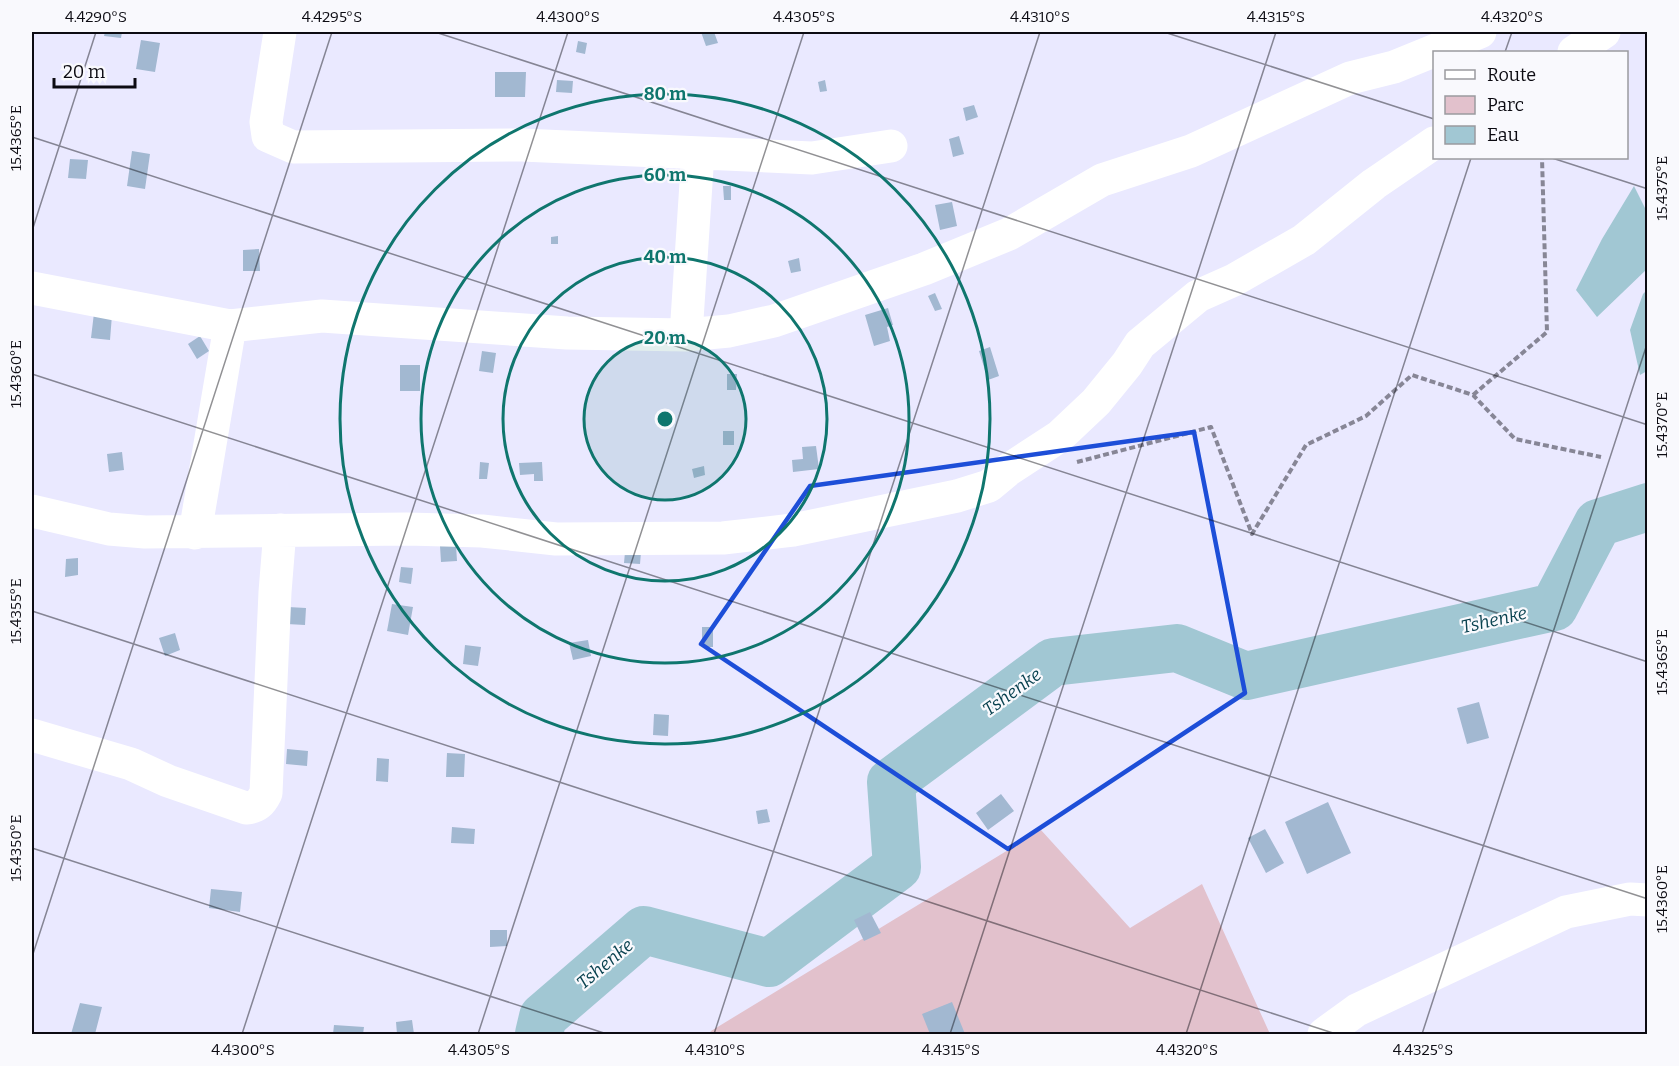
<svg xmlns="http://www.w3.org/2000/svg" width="1679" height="1066" font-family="Bitter,serif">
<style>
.green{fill:#e2c1cc}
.water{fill:#a1c7d3}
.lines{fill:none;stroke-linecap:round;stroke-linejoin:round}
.river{stroke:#a1c7d3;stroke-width:48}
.building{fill:#a2b8d1}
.path{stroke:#878696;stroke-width:4;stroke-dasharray:6 3;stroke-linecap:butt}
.minor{stroke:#fff;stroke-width:33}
.marked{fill:none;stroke:#1d4ed8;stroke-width:4.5;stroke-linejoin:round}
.ticks{fill:none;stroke:#0c0b12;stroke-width:1.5;stroke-opacity:0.45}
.ring{fill:none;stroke:#0f766e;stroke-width:3}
.labels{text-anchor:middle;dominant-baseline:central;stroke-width:4.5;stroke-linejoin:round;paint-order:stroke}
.water-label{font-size:18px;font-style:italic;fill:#08414f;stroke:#f9f9fd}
.centre{fill:#0f766e;stroke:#f9f9fd;stroke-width:3}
.ring-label{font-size:18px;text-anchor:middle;font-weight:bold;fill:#0f766e;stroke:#f9f9fd;stroke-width:4.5;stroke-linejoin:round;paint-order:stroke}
.neatline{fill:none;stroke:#0c0b12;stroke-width:2}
.ticks-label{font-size:15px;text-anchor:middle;fill:#0c0b12}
</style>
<rect width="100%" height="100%" fill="#eae9ff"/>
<path class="green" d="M1041,830L1130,928L1202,884L1270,1034H709L711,1031Z"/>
<path class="water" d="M1634,186L1647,212V269L1597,317L1576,290L1602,239Z
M1647,290V371L1640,375L1630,330L1643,294Z"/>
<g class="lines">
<path class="river" d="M539,1034L543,1017L644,930L769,963L897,867L891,782L1053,662L1177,648L1246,676L1554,607L1598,523L1648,507"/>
</g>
<path class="building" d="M105,32H122L121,38L104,36Z
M701,32H714L718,43L706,46Z
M141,40L160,43L155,72L136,69Z
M578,41L587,43L585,54L576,52Z
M495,72H526L525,97H495Z
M557,80L573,81L572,93L556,92Z
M825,80L827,91L820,92L818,82Z
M974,105L978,117L966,121L963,108Z
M959,136L964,154L953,157L949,139Z
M132,151L150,154L145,189L127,186Z
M70,159L88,160L86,179L68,178Z
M723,186H731V200H724Z
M952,202L957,226L940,230L935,205Z
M558,236V244H551V237Z
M259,249L260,271H243V250Z
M799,258L801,271L791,273L788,261Z
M935,293L942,309L935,311L928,296Z
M888,308L893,325L887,327L890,341L874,346L865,315Z
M94,313L112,315L110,340L91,338Z
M200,336L209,351L197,359L188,344Z
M990,347L999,376L988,380L979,351Z
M482,351L496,353L493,373L479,371Z
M400,365H420V391H400Z
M727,374H737L736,390H727Z
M723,431H734V445H723Z
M816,446L819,469L793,472L792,460L803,459L802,447Z
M122,452L124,470L109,472L107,454Z
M480,462L489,463L487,479H479Z
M542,462L543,481H534V474L520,475L519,463Z
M704,466L705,475L694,478L692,469Z
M456,545L457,561L441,562L440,546Z
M625,552H641L640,564L624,563Z
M78,558V575L65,577L66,559Z
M401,567L413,568L411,584L399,582Z
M392,604L413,607L408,635L387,631Z
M288,607L306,608L305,625L287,624Z
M702,627H713V647H702Z
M175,633L180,650L165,656L159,638Z
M588,640L591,656L573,660L569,643Z
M465,645L481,647L478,666L463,664Z
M1479,702L1489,738L1467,744L1457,708Z
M654,714L669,715L668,736L653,735Z
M287,749L308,751L307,766L286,764Z
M447,753L465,754L464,777H446Z
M377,758L389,759L388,782L376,781Z
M1001,794L1014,811L988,830L976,813Z
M1328,802L1351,853L1307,874L1285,822Z
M767,809L770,822L758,824L756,811Z
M452,827L475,829L474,844L451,843Z
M1265,829L1284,863L1266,873L1248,838Z
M211,889L242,892L240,912L209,908Z
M870,912L881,933L864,941L854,920Z
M490,930H507V946L490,947Z
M952,1002L965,1034H930L922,1014Z
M80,1003L102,1007L95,1034H71Z
M412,1020L414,1034H397L396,1022Z
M334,1025L364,1027L363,1034H333Z"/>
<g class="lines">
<path class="path" d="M1473,395L1547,332L1542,158
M1077,462L1211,427L1252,534L1306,445L1366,416L1412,375L1473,395L1515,439L1601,457"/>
<path class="minor" d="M280,32L266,122L268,136L293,147L522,145L812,158L891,146
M1574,52L1604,32
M32,288L230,326L322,316L567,333L686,335L729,331L774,321L924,269L1009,234L1102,180L1191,151L1350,78L1394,67L1480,32
M686,335L698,153
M32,511L109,529L145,532L407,529L482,531L556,539L723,538L793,530L957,496L989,486L1008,470L1060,436L1096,402L1127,364L1140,344L1198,296L1234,280L1304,240L1374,184L1434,143
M195,533L230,326
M32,735L131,764L168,781L246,808C257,807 261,803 266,793L275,592L280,530
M1324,1034L1357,1010L1566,912L1630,899L1648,900"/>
</g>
<path class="marked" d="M1194,432L1245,693L1008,849L701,644L810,486Z"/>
<path class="ticks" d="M435,32L1648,425M1164,32L1434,119M1505,52L1512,32M32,137L1648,662M1552,158L1648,189M32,231L96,32M32,374L1648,899M32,611L1336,1034M32,848L607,1034M32,957L332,32M242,1034L568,32M478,1034L804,32M714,1034L1040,32M950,1034L1276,32M1186,1034L1471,158M1422,1034L1648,341"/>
<circle cx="665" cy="419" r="81" fill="#0f766e" fill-opacity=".12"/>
<g class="ring">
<circle cx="665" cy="419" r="81"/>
<circle cx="665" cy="419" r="162"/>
<circle cx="665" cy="419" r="244"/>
<circle cx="665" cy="419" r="325"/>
</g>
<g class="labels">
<g class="water-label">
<text transform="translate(1494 620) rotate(-13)">Tshenke</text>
<text transform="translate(1012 692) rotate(-36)">Tshenke</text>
<text transform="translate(605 964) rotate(-40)">Tshenke</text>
</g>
</g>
<circle cx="665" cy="419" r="9" class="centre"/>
<g class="ring-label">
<text x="665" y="100">80 m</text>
<text x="665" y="181">60 m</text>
<text x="665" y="263">40 m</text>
<text x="665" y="344">20 m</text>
</g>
<rect width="1679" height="1066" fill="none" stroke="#f9f9fd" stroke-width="66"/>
<rect x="1433" y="51" width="195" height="108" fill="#f9f9fd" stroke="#9a9a9f" stroke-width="1.5"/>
<rect x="1445" y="70" width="30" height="9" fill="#ffffff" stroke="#9a9a9f" stroke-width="1.5"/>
<text x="1487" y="81" font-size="18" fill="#0c0b12">Route</text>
<rect x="1445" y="96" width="30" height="18" fill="#e2c1cc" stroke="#9a9a9f" stroke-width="1.5"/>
<text x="1487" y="111" font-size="18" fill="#0c0b12">Parc</text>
<rect x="1445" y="126" width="30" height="18" fill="#a1c7d3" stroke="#9a9a9f" stroke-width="1.5"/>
<text x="1487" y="141" font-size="18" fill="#0c0b12">Eau</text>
<path d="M54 78v9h81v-9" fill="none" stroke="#0c0b12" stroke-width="3"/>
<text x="63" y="78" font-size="18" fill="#0c0b12" stroke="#f9f9fd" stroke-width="4.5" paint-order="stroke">20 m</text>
<rect x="33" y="33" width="1613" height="1000" class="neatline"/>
<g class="ticks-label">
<text x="96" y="22">4.4290°S</text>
<text x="332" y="22">4.4295°S</text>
<text x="568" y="22">4.4300°S</text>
<text x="804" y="22">4.4305°S</text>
<text x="1040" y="22">4.4310°S</text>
<text x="1276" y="22">4.4315°S</text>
<text x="1512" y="22">4.4320°S</text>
<text transform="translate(16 138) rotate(-90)" y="5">15.4365°E</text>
<text transform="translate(1662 188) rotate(-90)" y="5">15.4375°E</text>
<text transform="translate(16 374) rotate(-90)" y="5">15.4360°E</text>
<text transform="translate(1662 425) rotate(-90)" y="5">15.4370°E</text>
<text transform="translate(16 611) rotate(-90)" y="5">15.4355°E</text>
<text transform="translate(1662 662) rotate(-90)" y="5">15.4365°E</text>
<text transform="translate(16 848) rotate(-90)" y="5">15.4350°E</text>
<text transform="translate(1662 899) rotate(-90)" y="5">15.4360°E</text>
<text x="243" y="1055">4.4300°S</text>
<text x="479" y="1055">4.4305°S</text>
<text x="715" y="1055">4.4310°S</text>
<text x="951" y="1055">4.4315°S</text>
<text x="1187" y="1055">4.4320°S</text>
<text x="1423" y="1055">4.4325°S</text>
</g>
</svg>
